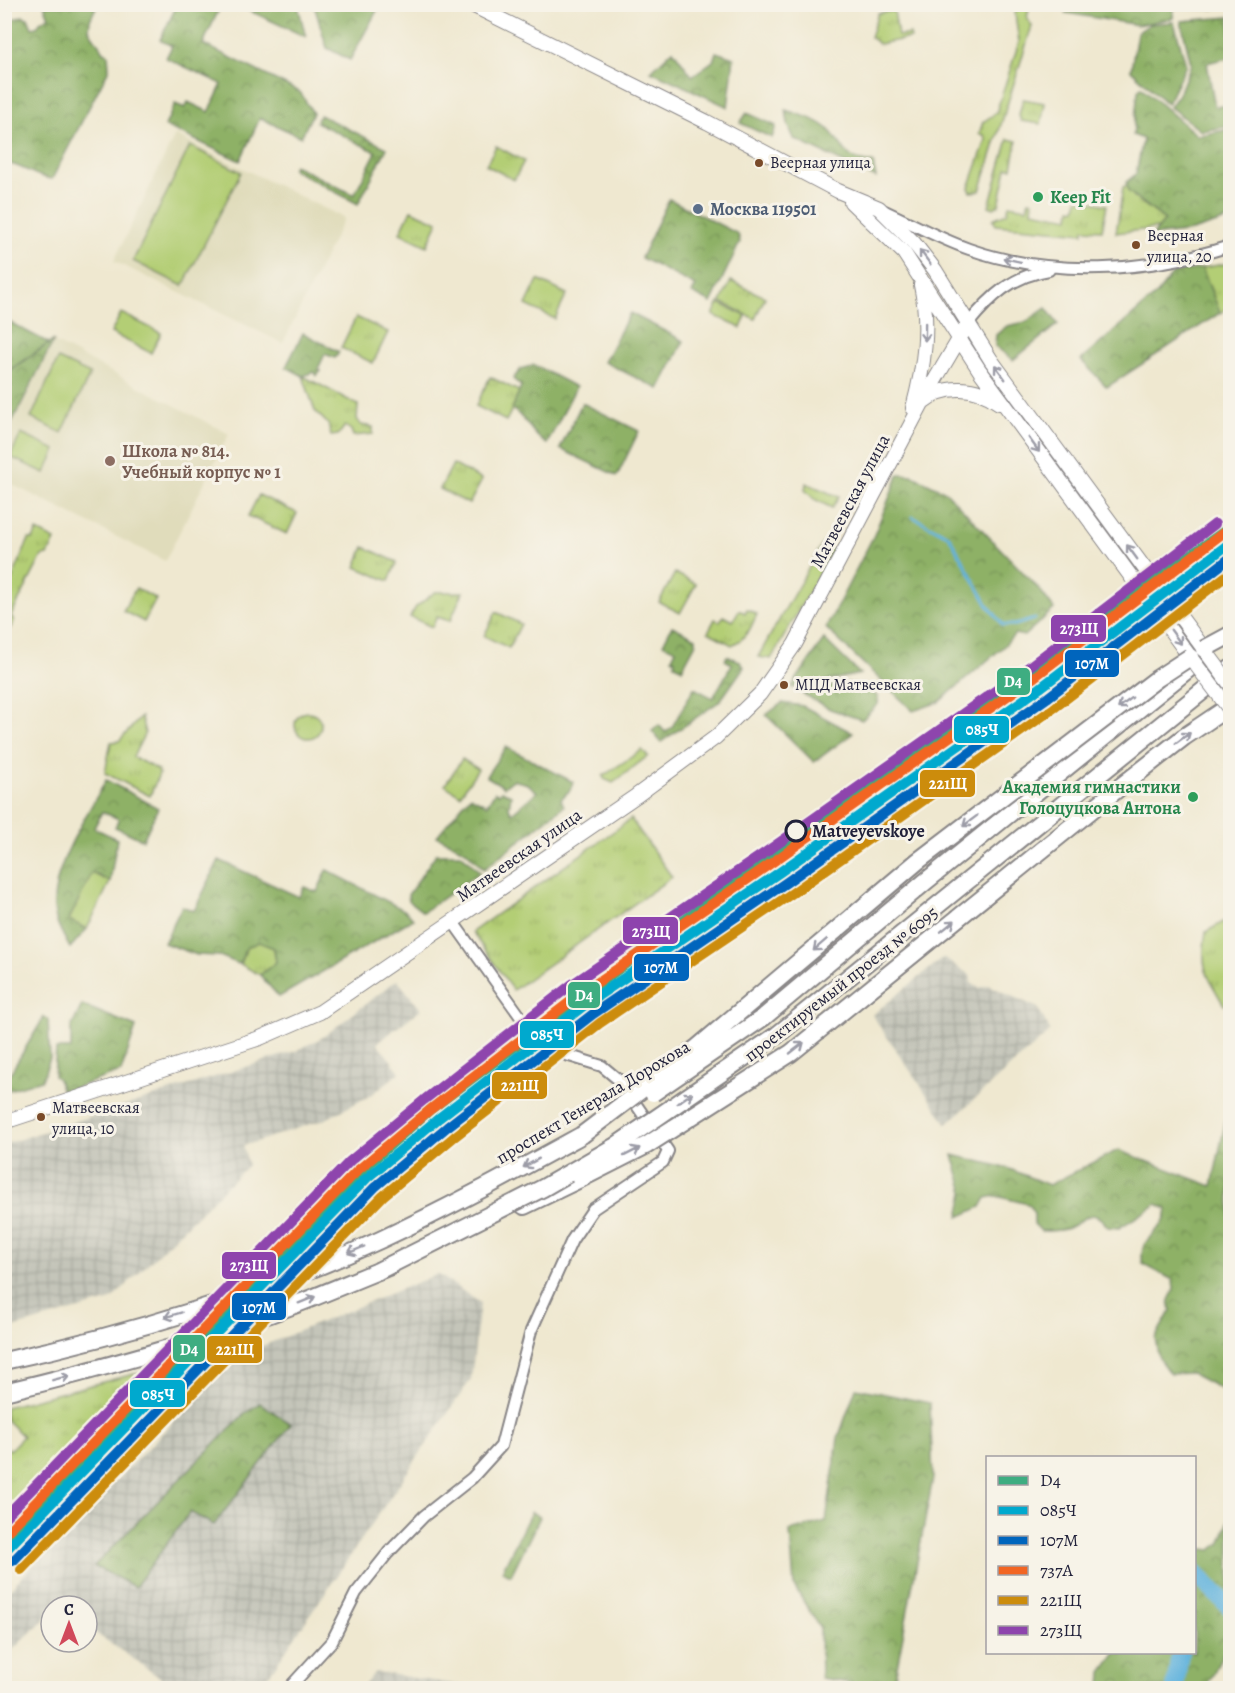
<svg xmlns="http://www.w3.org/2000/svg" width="1235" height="1693" font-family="Alegreya,serif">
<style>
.built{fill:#e0dcbb}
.industrial{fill:url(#industrial-grid)}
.grass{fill:url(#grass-tufts);stroke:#6a7858;stroke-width:1.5}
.forest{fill:url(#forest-crowns);stroke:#586a50;stroke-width:1.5}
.pitch{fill:#b3ce74;stroke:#6a7858;stroke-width:1.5}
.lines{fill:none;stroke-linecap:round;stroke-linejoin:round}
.stream{stroke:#62b3dd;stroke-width:3}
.river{stroke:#62b3dd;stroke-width:18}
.minor-tunnel{stroke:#c6c0b2;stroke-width:10;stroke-dasharray:10 5;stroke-linecap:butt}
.minor-casing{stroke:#888586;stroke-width:14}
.tertiary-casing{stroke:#888586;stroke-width:16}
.secondary-casing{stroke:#888586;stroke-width:20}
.minor{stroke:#fff;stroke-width:10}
.tertiary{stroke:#fff;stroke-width:14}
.secondary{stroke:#fff;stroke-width:16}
.tertiary-bridge-casing{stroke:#888586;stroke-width:16;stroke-linecap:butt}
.secondary-bridge-casing{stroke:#888586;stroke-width:20;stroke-linecap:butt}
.tertiary-bridge{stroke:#fff;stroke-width:14}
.secondary-bridge{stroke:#fff;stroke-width:16}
.rail-1-casing{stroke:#f7f3e8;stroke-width:15}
.rail-2-casing{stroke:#f7f3e8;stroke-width:15}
.rail-3-casing{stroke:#f7f3e8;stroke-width:15}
.rail-4-casing{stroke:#f7f3e8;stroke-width:15}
.rail-5-casing{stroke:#f7f3e8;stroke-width:15}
.rail-6-casing{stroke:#f7f3e8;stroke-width:15}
.rail-1{stroke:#3ead81;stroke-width:10}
.rail-2{stroke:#00a9ce;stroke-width:10}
.rail-3{stroke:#0065bd;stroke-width:10}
.rail-4{stroke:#f26522;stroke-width:10}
.rail-5{stroke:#cc8c0c;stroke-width:10}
.rail-6{stroke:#8e44ad;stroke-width:10}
.oneway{stroke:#9c9ca7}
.bus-dot{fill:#7a4b2a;stroke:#f7f3e8;stroke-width:2}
.leisure-dot{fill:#2e9e5b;stroke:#f7f3e8;stroke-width:2}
.service-dot{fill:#5c6f8a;stroke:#f7f3e8;stroke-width:2}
.education-dot{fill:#8d6e63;stroke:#f7f3e8;stroke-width:2}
.stop-dot{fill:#f7f3e8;stroke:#22223b;stroke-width:3}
.labels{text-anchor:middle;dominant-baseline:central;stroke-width:6;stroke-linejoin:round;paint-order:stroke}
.bus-label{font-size:16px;fill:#22223b;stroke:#f7f3e8;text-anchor:start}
.leisure-label{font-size:18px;font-weight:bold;fill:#27864d;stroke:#f7f3e8;text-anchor:start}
.service-label{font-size:18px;font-weight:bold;fill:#4e5e75;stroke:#f7f3e8;text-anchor:start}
.education-label{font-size:18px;font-weight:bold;fill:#785e54;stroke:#f7f3e8;text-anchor:start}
.street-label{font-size:18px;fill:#22223b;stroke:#f7f3e8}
.stop-label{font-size:18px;font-weight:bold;fill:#22223b;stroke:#f7f3e8;text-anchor:start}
.line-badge{stroke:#f7f3e8;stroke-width:2}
.badge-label{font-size:16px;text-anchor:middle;font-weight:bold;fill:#fff}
</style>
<defs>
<pattern id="industrial-grid" width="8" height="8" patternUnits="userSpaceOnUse" patternTransform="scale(1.5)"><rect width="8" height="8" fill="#c4c5b9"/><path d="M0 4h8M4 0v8" fill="none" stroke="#a8a9a0"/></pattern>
<pattern id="grass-tufts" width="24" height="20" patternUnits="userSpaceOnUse" patternTransform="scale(1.5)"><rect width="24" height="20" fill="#b3ce74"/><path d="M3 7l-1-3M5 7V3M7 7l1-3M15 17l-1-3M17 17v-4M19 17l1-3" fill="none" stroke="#9ab165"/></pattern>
<pattern id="forest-crowns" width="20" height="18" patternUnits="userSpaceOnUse" patternTransform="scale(1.5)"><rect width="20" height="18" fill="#8eb166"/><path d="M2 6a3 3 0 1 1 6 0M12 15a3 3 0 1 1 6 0" fill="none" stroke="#749055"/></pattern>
</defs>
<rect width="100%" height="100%" fill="#f7f3e8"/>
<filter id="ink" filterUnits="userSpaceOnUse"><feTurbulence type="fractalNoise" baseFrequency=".0167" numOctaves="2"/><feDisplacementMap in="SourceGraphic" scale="12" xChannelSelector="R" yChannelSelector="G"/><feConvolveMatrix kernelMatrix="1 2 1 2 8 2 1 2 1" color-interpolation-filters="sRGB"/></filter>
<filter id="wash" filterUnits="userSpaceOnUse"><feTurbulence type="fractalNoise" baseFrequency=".008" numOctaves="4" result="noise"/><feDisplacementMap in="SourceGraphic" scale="24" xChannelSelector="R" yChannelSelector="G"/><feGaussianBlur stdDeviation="1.35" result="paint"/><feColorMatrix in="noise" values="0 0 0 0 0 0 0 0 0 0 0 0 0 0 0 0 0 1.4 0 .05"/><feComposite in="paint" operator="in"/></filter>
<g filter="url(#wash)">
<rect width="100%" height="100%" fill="#efe8d0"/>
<path class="built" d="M175,135L344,218L283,343L114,261Z
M54,342L229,434L165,561L5,481L4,441Z"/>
<path class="industrial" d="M943,958L970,975L971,983L979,988L988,985L1038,1008L1050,1031L947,1124L872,1015Z
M397,980L421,1009L377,1043L400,1072L371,1095L326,1119L243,1146L248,1165L111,1300L5,1330V1144L296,1051L323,1037Z
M438,1274L480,1303L471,1379L260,1688H175L87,1627V1606H51V1613L11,1651L5,1645V1594L238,1356Z
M375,1672L479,1688H362Z"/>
<path class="grass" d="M1017,5L1029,8L1027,18L1032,26L980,191L971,192L969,188L986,140L984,135L979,134L983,122L996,113L1019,42L1015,14Z
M894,11L898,36L910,34L911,38L879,44L870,37L878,13Z
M1023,99L1045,103L1041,124L1021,121L1019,115Z
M1008,139L1017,141L1012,168H1007L999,205L994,208L989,206Z
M496,146L524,161L514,180L486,165Z
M1127,185L1135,198L1165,220L1159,228L1116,233L1123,187Z
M1078,199L1107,205L1102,230L1084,229L1083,233L996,225L993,219L1007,213L1009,205L1027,208L1029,200L1033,201L1032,211L1069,218L1071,208L1076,209Z
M411,210L438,222L427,246L400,233Z
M1230,263V306L1220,313L1202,268Z
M538,280L567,294L555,319L526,305Z
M731,281L765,297L755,319L721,302Z
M356,317L388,332L373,363L341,348Z
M303,376L358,405L357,419L361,425L373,427V434L353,436L351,430L345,426L338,435L331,436L328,424L315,411Z
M490,377L521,392L506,421L476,406Z
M453,464L482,480L469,504L440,489Z
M806,483L839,497L832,508L814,499L805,490Z
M259,495L297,513L287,534L248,516Z
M37,531L55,540L48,555L42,556L11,616L14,621L5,637V644V590L8,589L29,539H33Z
M823,543L833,550L771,659L758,657Z
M364,547L397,562L389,581L356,567Z
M675,573L696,584L680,613L659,602Z
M136,588L156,599L144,622L123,611Z
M435,592H463L450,621L437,617L432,627L410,617L416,607Z
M747,609L757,614L750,629L741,640L732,645L708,632L715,619L720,622L723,616L733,621L739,610L745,613Z
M496,612L521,624L509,648L484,636Z
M295 725a13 13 0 1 1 26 0a13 13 0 1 1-26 0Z
M141,717L145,733L133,757L158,770L159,774L150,796L105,773L111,742L119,741Z
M642,750L648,756L613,783L604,779L603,776Z
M462,759L478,769L460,795L445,785Z
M631,819L672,877L513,990L472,932Z
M1230,918V1005H1224C1206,974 1200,969 1206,932Z
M259,942L274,948L276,962L260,975L240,964L246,947Z
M150,1370L10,1515L5,1521V1446L10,1450L23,1436L5,1419V1407Z"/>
<path class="forest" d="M294,4L298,6L306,37L237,5Z
M44,5H97L90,20L89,30L104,52L108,54L109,69L52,179C35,178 22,164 4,163L5,27L7,22L22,16L28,18L32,28L37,27L40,22L49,17Z
M177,5H221L203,44L300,92L313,113L301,137L260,118L240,161L165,126L175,104L185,108L188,102L209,112L222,84L166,58L172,46L160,40Z
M314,5H380L350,60L327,48Z
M1068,5L1230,4V5L1212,9L1174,8L1173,18L1138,25L1066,13Z
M1230,17V70L1228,58L1207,63L1215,107L1230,105V126L1201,131L1170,107L1179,94L1191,64L1181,21Z
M1174,22L1186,65L1167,104L1131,70L1137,33L1150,24Z
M673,50L692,76L713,61L716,52L734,58L728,107L651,71Z
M1141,87L1198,136L1230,129V219L1192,231L1152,236L1165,220L1128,191L1126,182L1136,174L1143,139L1133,135L1138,91Z
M786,110C800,115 815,118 826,127C844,143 844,163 873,162L876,178L794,139L788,124Z
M747,113L776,126L772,138L740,123Z
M320,115L387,148L358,204L292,169L294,165L354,195L376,152L316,122Z
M669,199L738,234L740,242L711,303L692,293L696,286L641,258Z
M1202,268L1220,313L1107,387L1081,360L1157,294L1173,273Z
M1046,308L1058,324L1013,360L995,346L996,335L1007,326L1026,322Z
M630,313L684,341L659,389L604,362Z
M5,320L49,343L5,373Z
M303,333L339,352L335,358L325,354L318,369L321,371L316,376L314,372L303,376L286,367Z
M54,340L5,436V375Z
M534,365L576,387L547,444C531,435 528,419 512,409L521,386L513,379L521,369Z
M582,403L639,431L617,476L560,449Z
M899,474L912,475L946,492L1040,590L1054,609L1024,636L1015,634L1003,647L939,702L913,711L826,628L874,535Z
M672,626L696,638V643L682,669L674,664L675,660L672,658L676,650L663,644Z
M824,639L860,674L792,688V686Z
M727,656L740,661L744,667L720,701L661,742L652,731L659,725L665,732L672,727L694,688L713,698L732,664L725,660Z
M846,683L865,686L878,697V704L862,720L830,709L801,693Z
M782,703L803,706L853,733L814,762L766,715Z
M506,747L573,782L571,789L561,799L564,806L484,869L466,851L437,836L470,796L487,805L495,792L499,794L501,791L511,795L509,808L512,813L537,792L528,784L513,780L504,787L486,776Z
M106,780L158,808L143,840L115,827L119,819L102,812L94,828L117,839L110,882L93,873L69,920L87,929L70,948C65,939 59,929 56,919C44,877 87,816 106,780Z
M436,854H461L480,872L423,912L409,901L408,895Z
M219,860L299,897L304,887L317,892L327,870L406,911L413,919L279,997L260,975L276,962L274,948L259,942L247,947L239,964L220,956L197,955L164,943L182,906L194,911Z
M82,1005L136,1027L121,1072L62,1092L58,1079L54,1076L56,1049H71V1028Z
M44,1017L48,1020L50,1058L42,1080L5,1091V1082Z
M1230,1054V1394L1191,1373L1170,1374L1159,1359L1155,1338L1171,1310L1169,1300L1174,1290L1173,1280L1143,1264C1136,1235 1165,1235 1167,1209L1157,1204L1119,1228L1108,1227C1090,1202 1083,1224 1065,1229C1057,1231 1049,1231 1041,1231L1034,1224V1213L1028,1204L996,1196L986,1198L981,1207L959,1217L964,1192L953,1155L1007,1168L1049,1185L1118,1150L1212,1186L1228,1110L1224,1062Z
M856,1388L930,1403L933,1478L893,1688H877L821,1678L820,1628L794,1586L790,1531L826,1521L838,1438Z
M260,1403L291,1424L214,1525L190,1512L135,1587L94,1566L242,1416Z
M531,1512L540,1517L511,1575L502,1571Z
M1230,1518V1641L1206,1687L1101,1688L1102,1672L1116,1653L1194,1652L1195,1548L1211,1550L1220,1544Z"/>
<path class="pitch" d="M190,146L241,172L183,286L133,261Z
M719,303L746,316L741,328L713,315Z
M121,313L161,333L151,353L111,333Z
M58,359L90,374L62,433L31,418Z
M21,434L56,450L45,473L10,457Z
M92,873L110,882L87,929L69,920Z"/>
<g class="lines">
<path class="stream" d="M913,517L949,536L987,604L1003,625H1015L1035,619"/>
<path class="river" d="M1194,1572L1230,1607
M1175,1688L1180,1652"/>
</g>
</g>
<g filter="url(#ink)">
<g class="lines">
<path class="minor-tunnel" d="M525,1023L550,1050"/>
<g class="minor-casing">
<path id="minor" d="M885,211C913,224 940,239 969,249C1052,278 1148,272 1230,246
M968,324C991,296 1012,276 1049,270
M453,922L525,1023
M289,1688L332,1641L356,1593L388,1553L424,1516L472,1478L501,1446L531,1331L572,1240L593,1209L663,1162L668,1151L620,1081L602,1066L550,1050"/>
</g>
<g class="tertiary-casing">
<path id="tertiary" d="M470,4L707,122L838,191L879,208L914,243L935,270L991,360L1204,649
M851,202L904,253L980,371L1190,657
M923,402C945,383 977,386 999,403
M913,408C924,367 930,327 921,285
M4,1122L260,1038L320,1012L636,796L716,737L760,694L795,644L929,390L968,324"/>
</g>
<g class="secondary-casing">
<path id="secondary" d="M1120,787L1184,737L1230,706
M764,1017L925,882L1207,654
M777,1035L1230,669
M524,1206L580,1179
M4,1361C129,1334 265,1293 380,1240C449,1208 516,1171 582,1135
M4,1392C101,1369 197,1342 289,1307C324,1294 357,1279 391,1266"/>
</g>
<use href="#minor" class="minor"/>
<use href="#tertiary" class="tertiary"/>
<use href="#secondary" class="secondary"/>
<g class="tertiary-bridge-casing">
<path id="tertiary-bridge" d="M1204,649L1230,684
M1190,657L1228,707"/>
</g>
<g class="secondary-bridge-casing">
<path id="secondary-bridge" d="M1204,649L1230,635
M653,1093L764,1017
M582,1135L698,1047L918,861L1158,678L1190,657
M580,1179L647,1145L791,1053L1120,787
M378,1271L543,1188L614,1147L777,1035"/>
</g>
<use href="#tertiary-bridge" class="tertiary-bridge"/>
<use href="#secondary-bridge" class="secondary-bridge"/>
<g class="rail-1-casing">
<path id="rail-1" d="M4,1540L362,1170L430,1110L805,830L1230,527"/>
</g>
<g class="rail-2-casing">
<path id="rail-2" d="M4,1552L367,1178L439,1118L586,1004L780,872L1040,688L1230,543"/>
</g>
<g class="rail-3-casing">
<path id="rail-3" d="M13,1561L375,1187L447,1127L593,1014L787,882L1047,698L1230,558"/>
</g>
<g class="rail-4-casing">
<path id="rail-4" d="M4,1535L358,1170L431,1109L579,995L773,862L1033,678L1223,533"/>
</g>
<g class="rail-5-casing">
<path id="rail-5" d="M21,1570L383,1196L454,1137L600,1023L794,892L1054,708L1230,573"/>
</g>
<g class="rail-6-casing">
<path id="rail-6" d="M4,1518L350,1161L424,1100L571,985L766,852L1026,669L1215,524"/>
</g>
<use href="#rail-1" class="rail-1"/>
<use href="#rail-2" class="rail-2"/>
<use href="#rail-3" class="rail-3"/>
<use href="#rail-4" class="rail-4"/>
<use href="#rail-5" class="rail-5"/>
<use href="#rail-6" class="rail-6"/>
</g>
<defs><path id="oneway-shaft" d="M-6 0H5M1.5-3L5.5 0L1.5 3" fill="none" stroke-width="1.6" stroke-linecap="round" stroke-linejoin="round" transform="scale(1.5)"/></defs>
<g class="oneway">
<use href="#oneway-shaft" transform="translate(925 257) rotate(-127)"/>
<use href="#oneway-shaft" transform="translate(1012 260) rotate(-168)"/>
<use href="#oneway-shaft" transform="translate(925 332) rotate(91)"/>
<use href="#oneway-shaft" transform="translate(1000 372) rotate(-126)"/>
<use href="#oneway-shaft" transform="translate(1034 445) rotate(54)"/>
<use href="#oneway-shaft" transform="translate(1132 552) rotate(-126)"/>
<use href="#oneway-shaft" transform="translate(1176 637) rotate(54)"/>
<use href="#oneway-shaft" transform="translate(1125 703) rotate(143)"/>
<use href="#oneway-shaft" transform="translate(1183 738) rotate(-36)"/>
<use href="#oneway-shaft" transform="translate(970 821) rotate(143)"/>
<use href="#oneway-shaft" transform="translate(948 926) rotate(-39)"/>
<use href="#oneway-shaft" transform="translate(820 945) rotate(139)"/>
<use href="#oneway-shaft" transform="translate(797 1048) rotate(-38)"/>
<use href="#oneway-shaft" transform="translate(685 1098) rotate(-34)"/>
<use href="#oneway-shaft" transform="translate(632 1152) rotate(-27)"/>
<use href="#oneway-shaft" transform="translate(531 1163) rotate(151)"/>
<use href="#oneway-shaft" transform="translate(356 1250) rotate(157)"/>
<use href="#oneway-shaft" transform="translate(307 1300) rotate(-22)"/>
<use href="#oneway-shaft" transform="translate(173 1315) rotate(163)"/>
<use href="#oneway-shaft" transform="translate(61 1378) rotate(-14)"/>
</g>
</g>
<g class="bus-dot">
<circle cx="759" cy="163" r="5"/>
<circle cx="1136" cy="245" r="5"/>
<circle cx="784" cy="685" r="5"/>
<circle cx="41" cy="1117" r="5"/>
</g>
<g class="leisure-dot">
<circle cx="1038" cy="197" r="6"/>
<circle cx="1193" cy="797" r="6"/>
</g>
<circle class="service-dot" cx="698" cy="209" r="6"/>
<circle class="education-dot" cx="110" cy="461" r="6"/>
<circle class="stop-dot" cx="796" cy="831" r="10"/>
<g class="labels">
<g class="bus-label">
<text x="770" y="163">Веерная улица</text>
<text x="1147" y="236">Веерная<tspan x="1147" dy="21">улица, 20</tspan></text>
<text x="795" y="685">МЦД Матвеевская</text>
<text x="52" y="1108">Матвеевская<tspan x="52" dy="21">улица, 10</tspan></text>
</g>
<g class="leisure-label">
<text x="1050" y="197">Keep Fit</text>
<text x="1181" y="787" text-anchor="end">Академия гимнастики<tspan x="1181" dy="21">Голоцуцкова Антона</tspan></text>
</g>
<g class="service-label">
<text x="710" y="209">Москва 119501</text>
</g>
<g class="education-label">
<text x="122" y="451">Школа № 814.<tspan x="122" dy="21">Учебный корпус № 1</tspan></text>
</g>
<g class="street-label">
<text transform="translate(850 501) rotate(-62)">Матвеевская улица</text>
<text transform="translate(519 855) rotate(-35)">Матвеевская улица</text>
<text transform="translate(841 984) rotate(-38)">проектируемый проезд № 6095</text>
<text transform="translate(593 1102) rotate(-31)">проспект Генерала Дорохова</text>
</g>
<g class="stop-label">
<text x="812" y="831">Matveyevskoye</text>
</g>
</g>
<g class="line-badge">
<rect x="1050" y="614" width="57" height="29" rx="6" fill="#8e44ad"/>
<rect x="1064" y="649" width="56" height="29" rx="6" fill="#0065bd"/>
<rect x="996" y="667" width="35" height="29" rx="6" fill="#3ead81"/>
<rect x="953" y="715" width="57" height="29" rx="6" fill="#00a9ce"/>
<rect x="919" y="769" width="57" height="29" rx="6" fill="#cc8c0c"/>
<rect x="622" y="916" width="57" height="29" rx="6" fill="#8e44ad"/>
<rect x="633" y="953" width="57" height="29" rx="6" fill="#0065bd"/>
<rect x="567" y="981" width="34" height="28" rx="6" fill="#3ead81"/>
<rect x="519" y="1020" width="56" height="29" rx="6" fill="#00a9ce"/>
<rect x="491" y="1071" width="57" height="29" rx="6" fill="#cc8c0c"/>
<rect x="221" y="1251" width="56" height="29" rx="6" fill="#8e44ad"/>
<rect x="231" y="1292" width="56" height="29" rx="6" fill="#0065bd"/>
<rect x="172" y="1334" width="34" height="29" rx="6" fill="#3ead81"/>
<rect x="206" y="1335" width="57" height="29" rx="6" fill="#cc8c0c"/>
<rect x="129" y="1379" width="57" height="29" rx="6" fill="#00a9ce"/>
</g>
<g class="badge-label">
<text x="1079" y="634">273Щ</text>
<text x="1092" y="669">107М</text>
<text x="1013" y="687">D4</text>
<text x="982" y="735">085Ч</text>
<text x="948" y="789">221Щ</text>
<text x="651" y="937">273Щ</text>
<text x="661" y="973">107М</text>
<text x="584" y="1001">D4</text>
<text x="547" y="1040">085Ч</text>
<text x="520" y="1091">221Щ</text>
<text x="249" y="1271">273Щ</text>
<text x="259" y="1313">107М</text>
<text x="189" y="1355">D4</text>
<text x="235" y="1355">221Щ</text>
<text x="158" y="1400">085Ч</text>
</g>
<rect width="1235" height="1693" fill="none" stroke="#f7f3e8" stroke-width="24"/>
<rect x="986" y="1456" width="210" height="198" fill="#f7f3e8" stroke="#a29fa3" stroke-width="1.5"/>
<rect x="998" y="1476" width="30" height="9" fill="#3ead81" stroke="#a29fa3" stroke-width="1.5"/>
<text x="1040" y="1486" font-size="18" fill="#22223b">D4</text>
<rect x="998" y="1506" width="30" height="9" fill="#00a9ce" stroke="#a29fa3" stroke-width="1.5"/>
<text x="1040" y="1516" font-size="18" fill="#22223b">085Ч</text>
<rect x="998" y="1536" width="30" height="9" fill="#0065bd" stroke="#a29fa3" stroke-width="1.5"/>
<text x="1040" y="1546" font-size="18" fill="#22223b">107М</text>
<rect x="998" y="1566" width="30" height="9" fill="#f26522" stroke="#a29fa3" stroke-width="1.5"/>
<text x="1040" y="1576" font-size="18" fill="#22223b">737А</text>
<rect x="998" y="1596" width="30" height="9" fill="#cc8c0c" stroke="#a29fa3" stroke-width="1.5"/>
<text x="1040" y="1606" font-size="18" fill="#22223b">221Щ</text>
<rect x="998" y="1626" width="30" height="9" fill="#8e44ad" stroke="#a29fa3" stroke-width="1.5"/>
<text x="1040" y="1636" font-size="18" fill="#22223b">273Щ</text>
<g transform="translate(69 1624)"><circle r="28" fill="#f7f3e8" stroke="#a29fa3" stroke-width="1.5"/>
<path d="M0-4.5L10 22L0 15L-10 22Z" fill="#d1495b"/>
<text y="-9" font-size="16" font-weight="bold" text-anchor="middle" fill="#22223b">С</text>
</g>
</svg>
